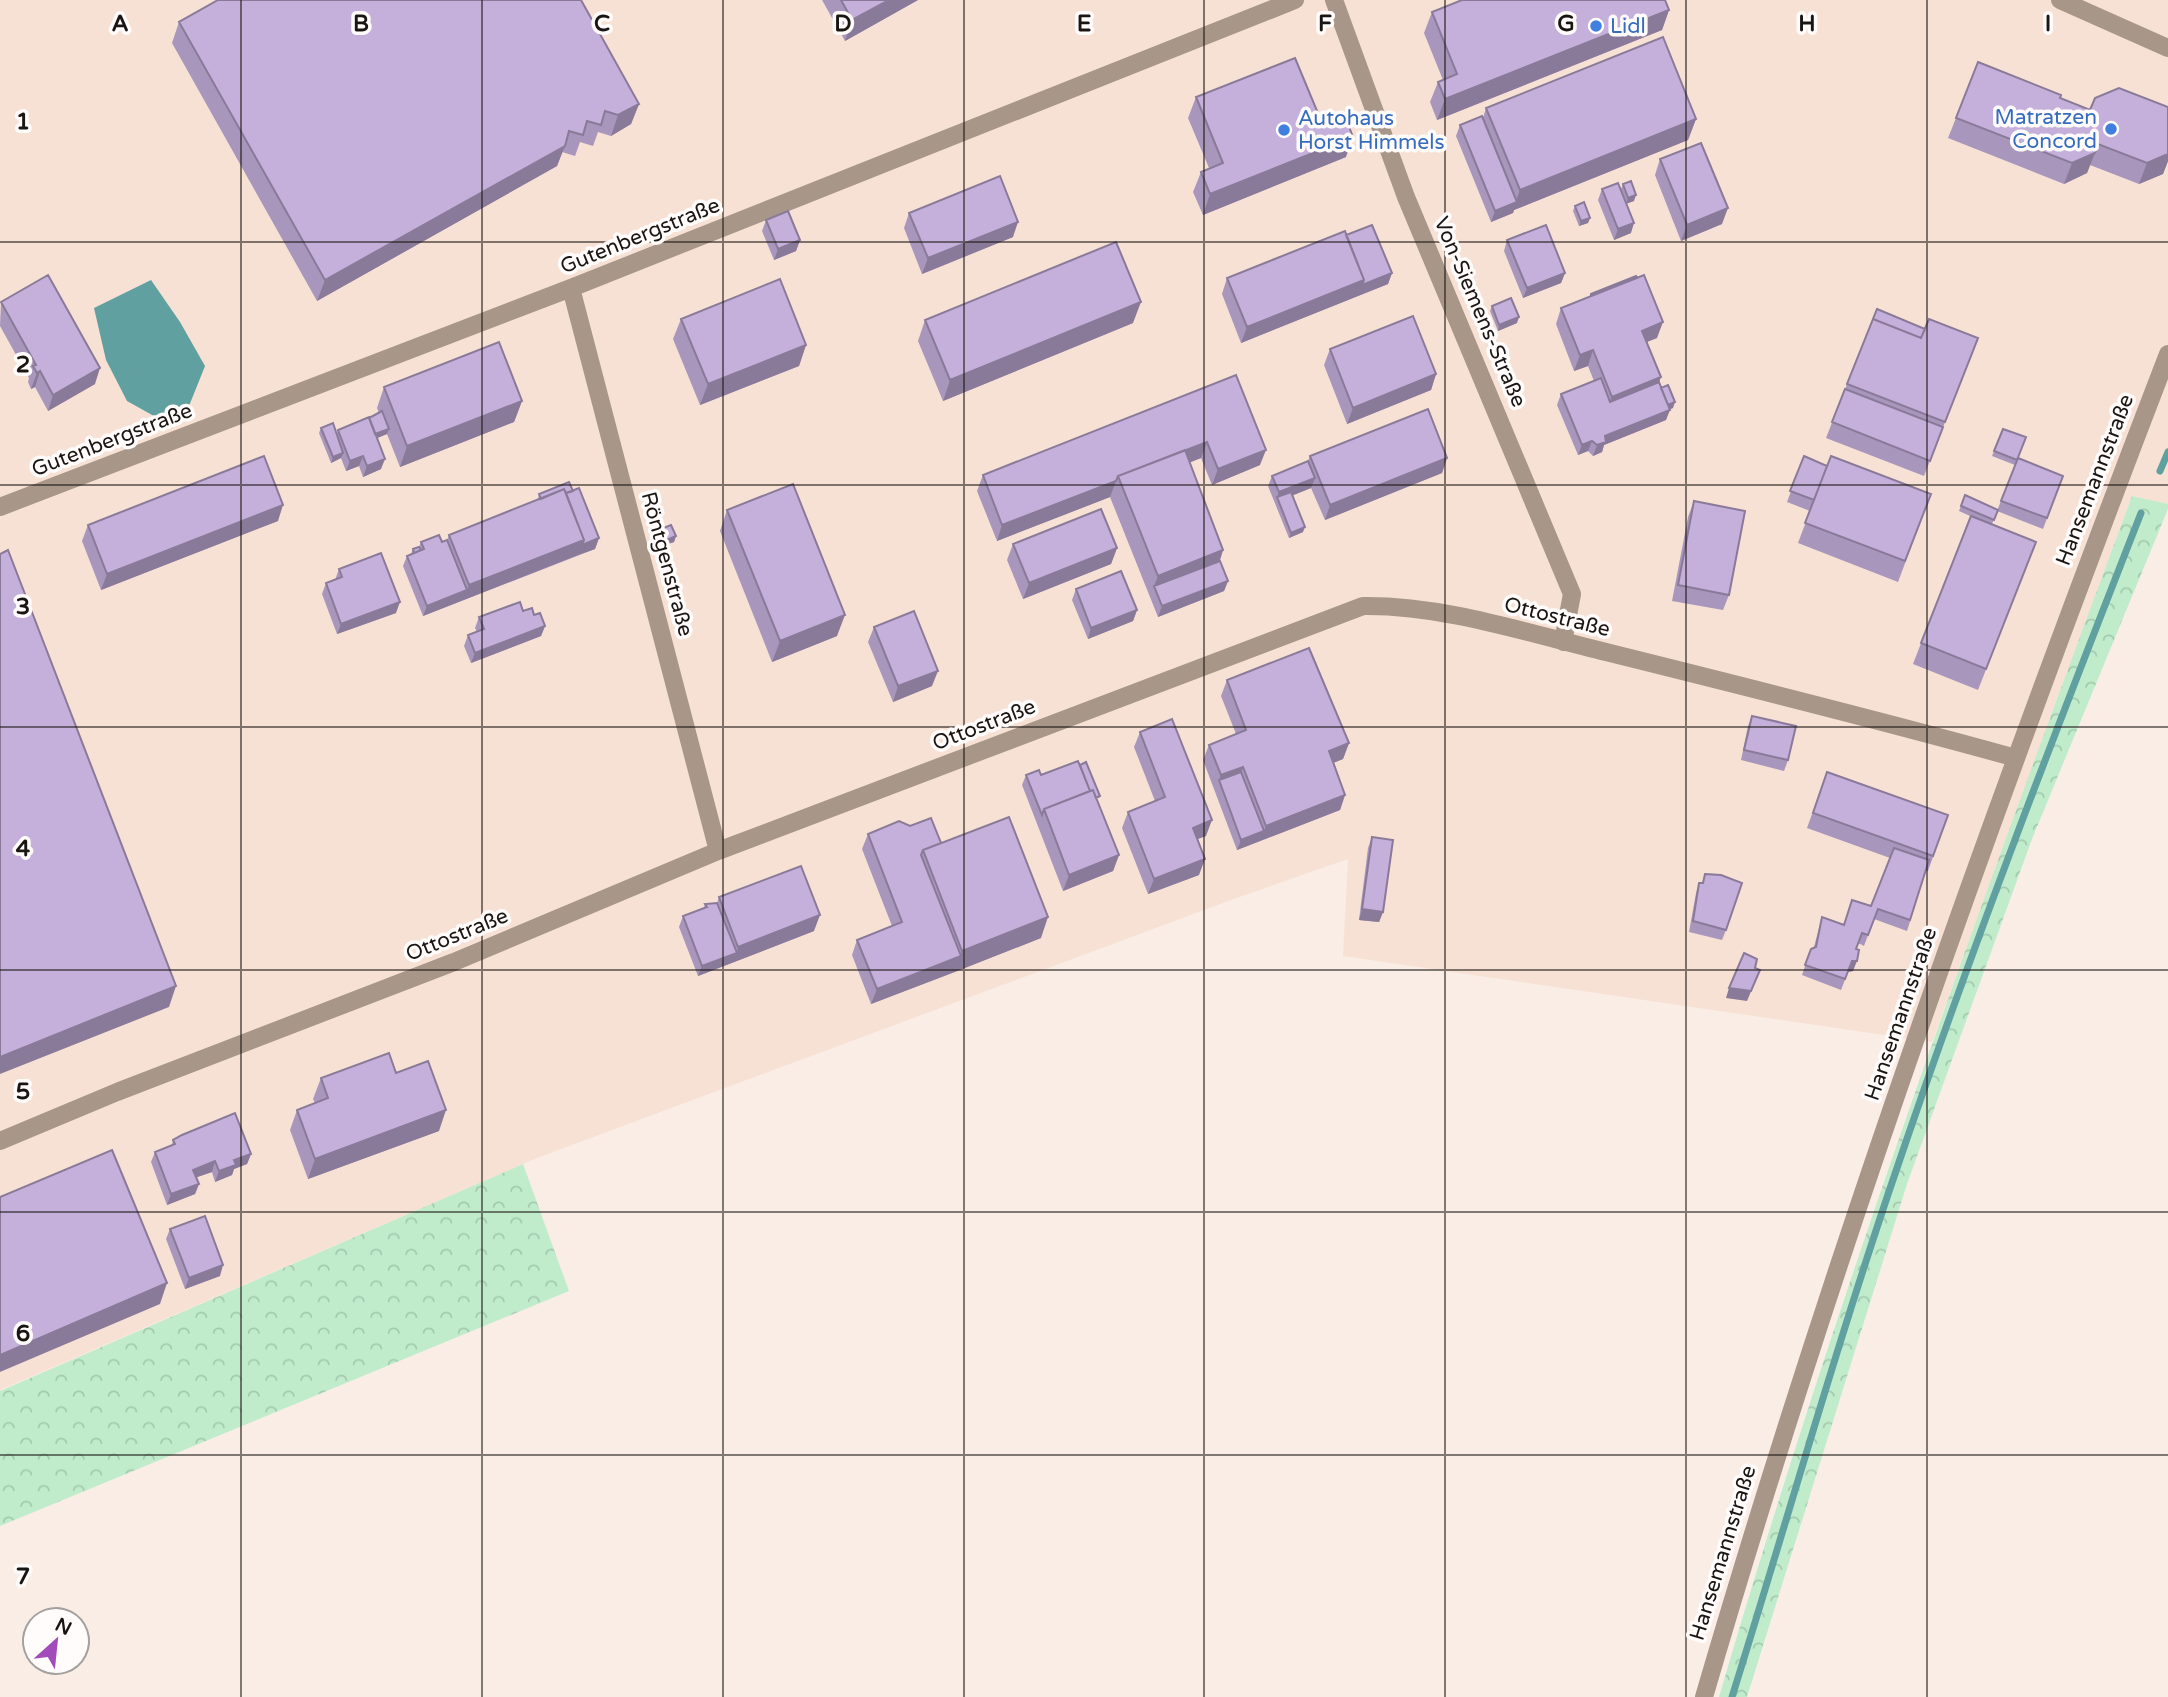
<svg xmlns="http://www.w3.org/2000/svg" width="2168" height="1697" font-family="'Varela Round',sans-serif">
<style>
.commercial{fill:#f7e1d4}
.forest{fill:url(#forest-crowns)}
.water{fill:#61a0a0}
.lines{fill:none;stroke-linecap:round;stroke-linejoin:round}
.stream{stroke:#61a0a0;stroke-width:7}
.minor{stroke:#a89688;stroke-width:18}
.wall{fill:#a996bc}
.shaded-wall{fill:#8a7a99}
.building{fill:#c5afdb;stroke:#8a7a99;stroke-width:2}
.grid{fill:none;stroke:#191512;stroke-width:2;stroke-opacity:0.55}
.shop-dot{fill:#3f7fe0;stroke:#fffcfb;stroke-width:2.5}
.labels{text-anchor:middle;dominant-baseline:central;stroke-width:7;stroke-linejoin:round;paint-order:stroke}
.shop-label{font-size:21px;fill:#366cbe;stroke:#fffcfb;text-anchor:start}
.street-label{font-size:21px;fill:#191512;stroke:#fffcfb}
.grid-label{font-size:23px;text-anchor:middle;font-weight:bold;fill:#191512;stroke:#fffcfb;stroke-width:7;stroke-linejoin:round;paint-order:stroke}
</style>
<defs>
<pattern id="forest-crowns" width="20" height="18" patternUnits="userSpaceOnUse" patternTransform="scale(1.75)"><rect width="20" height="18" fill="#c0eccc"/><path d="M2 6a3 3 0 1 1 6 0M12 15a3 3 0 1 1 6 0" fill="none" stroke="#a4caae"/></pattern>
</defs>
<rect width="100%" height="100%" fill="#faede6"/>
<path class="commercial" d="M0,0H2168V504L2132,496L1932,1042L1343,956L1348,859L1231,900L537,1158L0,1390Z"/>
<path class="forest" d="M2132,496L2168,504V509L2032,839L1907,1184L1747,1697H1719C1838,1290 1985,893 2132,496Z
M523,1164L569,1291L0,1526V1391Z"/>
<path class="water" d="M151,280L180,322L205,366L189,406L170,425L127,401L106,360L94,308Z"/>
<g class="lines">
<path class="stream" d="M2160,471L2168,452
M1732,1697C1787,1521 1837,1343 1897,1168C1972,947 2056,730 2141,513"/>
<path class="minor" d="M1334,0L1406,197L1572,594L1563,642
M2060,0L2168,48
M571,288L718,851
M0,507L571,288L1295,0
M0,1141L117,1092L454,962L718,851L1363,606C1445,605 1527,633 1606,652C1743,686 1880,720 2016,758
M1704,1697C1837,1242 1998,796 2168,354"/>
</g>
<path class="wall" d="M822,0H918L845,41Z
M1669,10L1662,30L1437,120L1430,102L1438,82L1443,80L1424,33L1432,12Z
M179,22L639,104L631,124L611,136L598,132L593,146L580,142L575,156L562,152L557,166L317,301L172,43Z
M1196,97L1322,123L1346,157L1203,215L1193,192L1201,172L1209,168L1188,118Z
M2060,98L2090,110L2168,107V161L2163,174L2139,184L2090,165L2087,173L2064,184L1948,138L1956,118Z
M1486,108L1696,119L1688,140L1514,210L1513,213L1491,222L1456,136L1460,125L1483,118Z
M1660,159L1722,224L1681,241L1655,175Z
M1623,184L1634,201L1627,203L1631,233L1614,240L1598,200L1602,189H1621Z
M1575,206L1590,218L1588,223L1579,226L1573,211Z
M909,213L1013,237L922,274L904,228Z
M766,220L800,240L796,251L774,260L762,231Z
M1346,235L1392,273L1388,284L1241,343L1222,294L1227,278Z
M1507,240L1565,273L1561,283L1523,298L1504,251Z
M1591,294L1657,338L1647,342L1659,383L1673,408L1669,409L1666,420L1604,445L1602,452L1593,456L1588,451L1578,455L1557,405L1561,394L1594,381L1588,366L1574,371L1556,324L1561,308L1589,297Z
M1,302L95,384L48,411L35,387L31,389L28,382L29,378L0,326Z
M1492,306L1517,323L1498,331L1490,311Z
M681,319L806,345L799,366L700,405L673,339Z
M925,320L1133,323L943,401L918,341Z
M1978,338L1924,476L1826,438L1847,384Z
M1330,349L1436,374L1431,390L1347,424L1324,365Z
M1236,375L1260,465L1212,485L1201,458L1189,462L1223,550L1220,561L1228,581L1224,591L1158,617L1110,497L997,541L977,491L983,475Z
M384,387L522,401L514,422L400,467L387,434L377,438L381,469L363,477L359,466L346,471L341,458L331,463L319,433L321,428L337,433L338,430L369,418L379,413L377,408Z
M2003,429L2018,458L2063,476L2043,529L1997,511L2015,465L1992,456Z
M1310,456L1447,458L1442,473L1325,520L1311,488L1293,495L1303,532L1289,538L1268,486L1272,476L1308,461Z
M1804,456L1827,466L1931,494L1898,582L1798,543L1810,511L1787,502Z
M573,491L599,538L595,549L423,616L403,566L407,556L411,554L413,549L419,547L421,542H442L447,540L449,535L538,500L539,494Z
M1965,495L1998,510L1992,524L2028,562L1978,690L1913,664L1970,516L1959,511Z
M1694,501L1729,595L1723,610L1672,601L1688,517Z
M727,510L837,636L772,662L720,531Z
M278,521L101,590L82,541L88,525Z
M663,528L676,536L674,542L665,545L661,533Z
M1013,544L1117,548L1111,564L1023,599L1007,560Z
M339,569L396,613L337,634L322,594L326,583L335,580Z
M1076,589L1137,610L1133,621L1088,639L1072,600Z
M523,611L534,615L545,626L541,636L471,663L464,646L468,635L477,632L475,628L479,617Z
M874,627L932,686L893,702L868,642Z
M1227,680L1349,743L1343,759L1333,763L1345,795L1340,810L1237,850L1203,760L1209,745L1236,734L1221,696Z
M1752,716L1788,760L1784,771L1741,760L1748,726Z
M1140,732L1206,836L1197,839L1199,875L1148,894L1122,828L1128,812L1155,801L1134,747Z
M1827,772L1948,815L1928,871H1926L1907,931L1874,919L1864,946L1858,943L1856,949L1853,971L1848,972L1841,990L1802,975L1811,949L1814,947L1819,928L1822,917L1843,925L1871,906L1890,858L1807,828Z
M1026,775H1041L1098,801L1119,855L1113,871L1063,891L1022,785Z
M868,834L941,843L1041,938L871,1004L852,955L857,940L892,926L862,849Z
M1372,837L1383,912L1379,922L1359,920L1368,848Z
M1705,874L1726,930L1722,940L1689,932L1696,893L1699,883H1702Z
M719,897L814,931L698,976L679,927L683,916L704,908L705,904L717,903Z
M396,1073L439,1131L308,1179L290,1130L297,1110L315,1103L313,1099L321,1078Z
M173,1140L251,1154L247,1164L234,1169L232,1175L215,1182L212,1172L196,1177L199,1184L195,1194L167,1205L151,1162L155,1152L172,1145Z
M170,1229L220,1276L185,1289L166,1239Z"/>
<path class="shaded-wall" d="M889,0H918L845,41L852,20Z
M1669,10L1662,30L1437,120L1445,99Z
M639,104L631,124L611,136L618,115Z
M1696,119L1688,140L1514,210L1513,213L1491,222L1495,211L1515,203L1520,190Z
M1353,137L1346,157L1203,215L1210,194Z
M565,146L557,166L317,301L325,280Z
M2095,153L2087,173L2064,184L2072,163Z
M2168,154V161L2163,174L2139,184L2147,163Z
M1636,195L1634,201L1626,204L1628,198Z
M1728,208L1722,224L1681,241L1687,225Z
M1590,218L1588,223L1579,226L1581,221Z
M1018,222L1013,237L922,274L928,258Z
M1634,223L1631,233L1614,240L1618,229Z
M800,240L796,251L774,260L778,249Z
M1392,273L1388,284L1241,343L1247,327L1364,280Z
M1565,273L1561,283L1523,298L1527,288Z
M1141,302L1133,323L943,401L950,380Z
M1519,317L1517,323L1498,331L1499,325Z
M1663,322L1657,338L1636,346L1642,331Z
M806,345L799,366L700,405L708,384Z
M1593,350L1588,366L1574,371L1580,355Z
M100,368L95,384L48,411L53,395Z
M40,371L35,387L31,389L37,373Z
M1436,374L1431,390L1347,424L1353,408Z
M1661,377L1655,393L1606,412L1612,397Z
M522,401L514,422L400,467L407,446Z
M1675,402L1673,408L1663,412L1665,406Z
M1670,410L1666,420L1604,445L1602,452L1593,456L1597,445L1605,436Z
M389,429L387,434L370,441L372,435Z
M1592,441L1588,451L1578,455L1582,445Z
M1207,442L1201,458L1179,467L1182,452Z
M1266,450L1260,465L1212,485L1218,469Z
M343,453L341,458L331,463L333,457Z
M363,456L359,466L346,471L350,461Z
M1447,458L1442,473L1325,520L1330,505Z
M385,459L381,469L363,477L367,466Z
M1315,478L1311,488L1279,501L1277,497L1279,492Z
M1116,481L1110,497L997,541L1002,525Z
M283,505L278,521L101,590L107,574Z
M1305,527L1303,532L1289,538L1291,533Z
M676,536L674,542L665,545L667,540Z
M599,538L595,549L578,555L582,545Z
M584,540L578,555L423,616L427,606L467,590L469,585Z
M1117,548L1111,564L1023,599L1029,583Z
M1223,550L1216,571L1154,586L1150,596L1158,576Z
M1228,581L1224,591L1158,617L1162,606Z
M400,602L396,613L337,634L341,624Z
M1137,610L1133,621L1088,639L1091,628Z
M845,615L837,636L772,662L780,641Z
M545,626L541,636L471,663L475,653Z
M938,671L932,686L893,702L898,686Z
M1349,743L1343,759L1323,767L1329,751Z
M1243,767L1238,782L1219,780L1221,775Z
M1345,795L1340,810L1260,841L1266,826Z
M1212,820L1206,836L1187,843L1193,828Z
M1264,831L1260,841L1237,850L1241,840Z
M1119,855L1113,871L1063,891L1069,875Z
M1205,859L1199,875L1148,894L1154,879Z
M1362,909L1383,912L1379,922L1359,920Z
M820,915L814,931L698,976L702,966L737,953L738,947Z
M1048,917L1041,938L955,972L962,951Z
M961,956L955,972L871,1004L877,989Z
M1852,961H1857L1853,971L1848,972Z
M1760,970L1747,1001L1726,998L1729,988Z
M176,986L169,1007L0,1074V1057Z
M446,1110L439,1131L308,1179L315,1159Z
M251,1154L247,1164L234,1169L232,1175L215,1182L219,1171L234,1160Z
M215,1161L212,1172L189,1180L193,1170Z
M199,1184L195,1194L167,1205L171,1194Z
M223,1265L220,1276L185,1289L189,1278Z
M167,1283L160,1304L0,1372V1355Z"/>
<path class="building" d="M218,0H581L639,104L618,115L605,111L601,125L587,121L583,135L569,131L565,146L325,280L179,22Z
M841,0H889L852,20Z
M1462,0H1665L1669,10L1445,99L1438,82L1457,74L1432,12Z
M1663,37L1696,119L1520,190L1486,108Z
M1295,58L1322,123L1344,114L1353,137L1210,194L1201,172L1223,163L1196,97Z
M1978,62L2061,95L2060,98L2090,110L2095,98L2119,88L2168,107V154L2147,163L2098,144L2095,153L2072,163L1956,118Z
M1482,116L1517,202L1495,211L1460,125Z
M1701,143L1728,208L1687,225L1660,159Z
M1000,176L1018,222L928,258L909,213Z
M1631,181L1636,195L1628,198L1623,184Z
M1618,183L1634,223L1618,229L1602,189Z
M1584,202L1590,218L1581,221L1575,206Z
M788,211L800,240L778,249L766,220Z
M1372,225L1392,273L1362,285L1364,280L1346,235Z
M1546,225L1565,273L1527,288L1507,240Z
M1345,231L1364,280L1247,327L1227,278Z
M1116,242L1141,302L950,380L925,320Z
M48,275L100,368L53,395L40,371L37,373L33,366L36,365L1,302Z
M1644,275L1663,322L1642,331L1661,377L1612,397L1593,350L1580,355L1561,308Z
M1636,276L1637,278L1591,296V294Z
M780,279L806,345L708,384L681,319Z
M1511,298L1519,317L1499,325L1492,306Z
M1877,309L1925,329L1921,338L1873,319Z
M1413,316L1436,374L1353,408L1330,349Z
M1873,319L1921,338L1929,319L1978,338L1945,422L1847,384Z
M499,342L522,401L407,446L384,387Z
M1236,375L1266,450L1218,469L1207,442L1118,476L1116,481L1002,525L983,475Z
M1601,378L1610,402L1659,382L1670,410L1605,436L1606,442L1597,445L1592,441L1582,445L1561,394Z
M1668,385L1675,402L1668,405L1661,388Z
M1845,389L1943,427L1930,461L1832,422Z
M1428,409L1447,458L1330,505L1310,456Z
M382,411L389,429L375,434L369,418Z
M369,417L385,459L367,466L363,456L350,461L338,430Z
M333,423L343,453L333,457L321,428Z
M2003,429L2026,437L2017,460L1994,451Z
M1185,450L1223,550L1158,576L1118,476Z
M264,456L283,505L107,574L88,525Z
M1804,456L1827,466L1814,500L1790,491Z
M1831,456L1931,494L1905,561L1805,523Z
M2018,458L2063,476L2047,518L2001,501Z
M1308,461L1315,478L1279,492L1272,476Z
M569,482L573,491L566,493L564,489L541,499L539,494Z
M793,484L845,615L780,641L727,510Z
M579,488L599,538L582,545L584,540L566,493Z
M564,489L584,540L469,585L449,535Z
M1291,492L1305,527L1291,533L1277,497Z
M1965,495L1998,510L1994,520L1961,506Z
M1694,501L1745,511L1729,595L1678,585Z
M1101,509L1117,548L1029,583L1013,544Z
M1971,516L2036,542L1986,669L1921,643Z
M671,525L676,536L667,540L663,528Z
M439,535L442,542L447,540L467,590L427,606L407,556L424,549L421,542Z
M419,547L421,550L414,553L413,549Z
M8,550L176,986L0,1057V554Z
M381,553L400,602L341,624L326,583L342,577L339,569Z
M1220,561L1228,581L1162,606L1154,586Z
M1121,571L1137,610L1091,628L1076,589Z
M520,602L523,611L532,608L534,615L540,613L545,626L475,653L468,635L484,629L479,617Z
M914,611L938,671L898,686L874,627Z
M1309,648L1349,743L1329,751L1345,795L1266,826L1243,767L1221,775L1209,745L1246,730L1227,680Z
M1752,716L1796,726L1788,760L1744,750Z
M1172,719L1212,820L1193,828L1205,859L1154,879L1128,812L1165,797L1140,732Z
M1078,761L1090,791L1044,809L1042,815L1026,775L1039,770L1041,775Z
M1086,762L1100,796L1096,798L1093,790L1090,791L1080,765Z
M1241,772L1264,831L1241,840L1219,780Z
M1827,772L1948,815L1933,856L1813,813Z
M1093,790L1119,855L1069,875L1044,809Z
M1009,817L1048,917L962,951L923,850Z
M931,818L941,843L923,850L921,855L961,956L877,989L857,940L902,922L868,834L899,821L910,826Z
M1372,837L1393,840L1383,912L1362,909Z
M1894,848L1929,860L1910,920L1878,909L1868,935L1862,933L1856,949L1859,950L1857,961H1852L1845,979L1805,965L1811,949L1816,947L1822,917L1844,925L1852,900L1871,906Z
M801,866L820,915L738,947L719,897Z
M1705,874L1721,875L1742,883L1726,930L1693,921L1699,883H1703Z
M717,903L737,953L702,966L683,916L707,907L705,904Z
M1744,953L1757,959L1755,968L1760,970L1751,991L1729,988Z
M389,1053L396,1073L428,1061L446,1110L315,1159L297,1110L328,1098L321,1078Z
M235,1113L251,1154L234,1160L236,1165L219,1171L215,1161L193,1170L199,1184L171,1194L155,1152L175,1144L173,1140L182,1135Z
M112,1150L167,1283L0,1355V1197Z
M205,1216L223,1265L189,1278L170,1229Z"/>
<path class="grid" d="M241,0V1697M482,0V1697M723,0V1697M964,0V1697M1204,0V1697M1445,0V1697M1686,0V1697M1927,0V1697M0,242H2168M0,485H2168M0,727H2168M0,970H2168M0,1212H2168M0,1455H2168"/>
<g class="shop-dot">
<circle cx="1596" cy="26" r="7"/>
<circle cx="2111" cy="129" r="7"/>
<circle cx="1284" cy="130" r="7"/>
</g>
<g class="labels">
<g class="shop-label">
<text x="1610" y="26">Lidl</text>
<text x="2097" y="117" text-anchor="end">Matratzen<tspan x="2097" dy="24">Concord</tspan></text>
<text x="1298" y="118">Autohaus<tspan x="1298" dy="24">Horst Himmels</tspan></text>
</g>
<g class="street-label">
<text transform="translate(640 236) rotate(-22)">Gutenbergstraße</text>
<text transform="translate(1480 312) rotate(67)">Von-Siemens-Straße</text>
<text transform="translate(112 440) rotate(-21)">Gutenbergstraße</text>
<text transform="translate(2095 480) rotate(-69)">Hansemannstraße</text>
<text transform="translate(667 564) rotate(75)">Röntgenstraße</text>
<text transform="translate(1557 617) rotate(14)">Ottostraße</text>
<text transform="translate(984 725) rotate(-21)">Ottostraße</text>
<text transform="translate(457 935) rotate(-22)">Ottostraße</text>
<text transform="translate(1901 1014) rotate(-71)">Hansemannstraße</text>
<text transform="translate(1723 1553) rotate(-73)">Hansemannstraße</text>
</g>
</g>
<g class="grid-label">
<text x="120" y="31">A</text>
<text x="361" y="31">B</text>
<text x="602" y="31">C</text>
<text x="843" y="31">D</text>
<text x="1084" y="31">E</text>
<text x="1325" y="31">F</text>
<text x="1566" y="31">G</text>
<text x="1807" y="31">H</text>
<text x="2048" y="31">I</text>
<text x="23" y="129">1</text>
<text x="23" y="372">2</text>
<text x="23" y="614">3</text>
<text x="23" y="856">4</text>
<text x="23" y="1099">5</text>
<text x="23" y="1341">6</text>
<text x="23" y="1584">7</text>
</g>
<g transform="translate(56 1641) rotate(27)"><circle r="33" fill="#fffcfb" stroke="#a3a09e" stroke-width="2"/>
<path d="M0-5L12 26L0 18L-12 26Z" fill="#a24cb9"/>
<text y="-10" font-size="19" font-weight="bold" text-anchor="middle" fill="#191512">N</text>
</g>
</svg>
